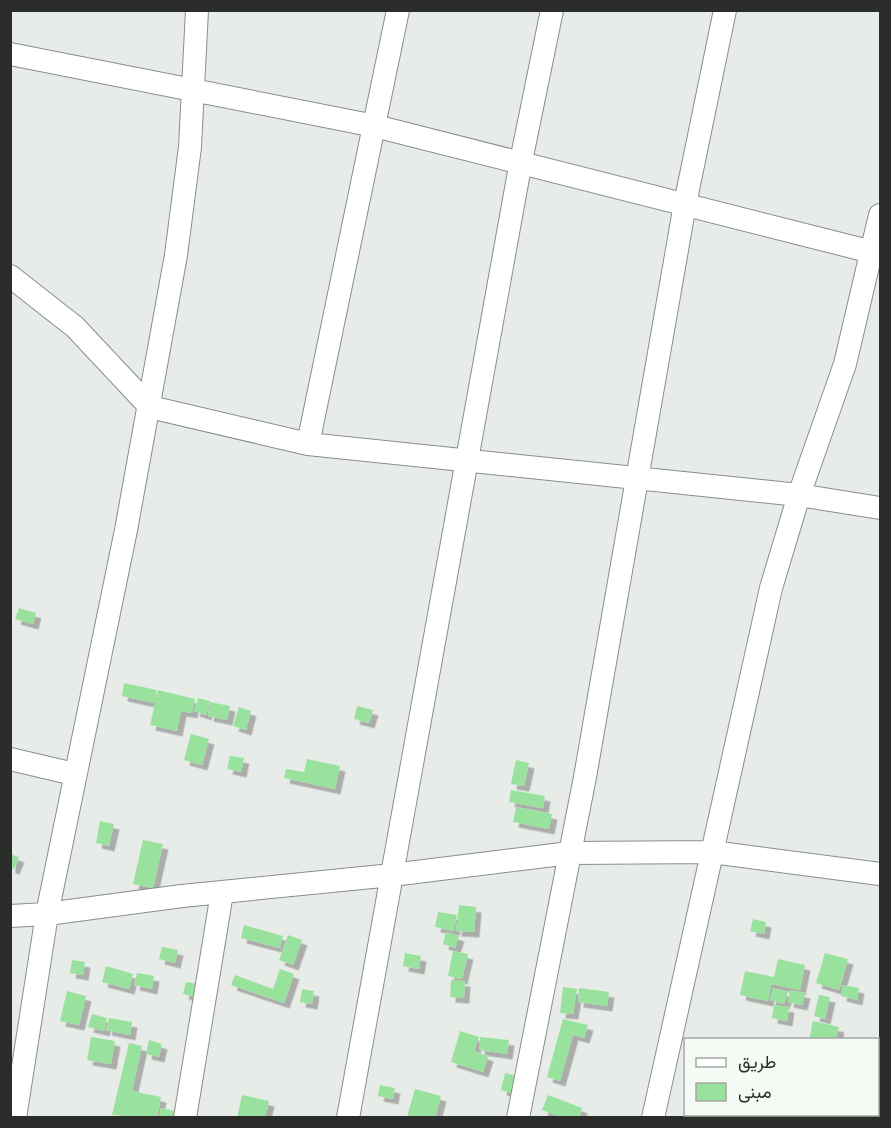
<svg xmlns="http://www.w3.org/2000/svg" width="891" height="1128" font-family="'Work Sans',Vazirmatn,sans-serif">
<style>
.building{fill:#99e29d;filter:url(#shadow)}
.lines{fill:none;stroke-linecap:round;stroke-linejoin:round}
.minor-casing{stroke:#8a8e8a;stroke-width:24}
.minor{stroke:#fff;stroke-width:22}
</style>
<defs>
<filter id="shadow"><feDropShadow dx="5.5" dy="5.5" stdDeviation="0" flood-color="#0004"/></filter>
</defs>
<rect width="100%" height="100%" fill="#e8ece8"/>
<path class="building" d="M19,608L36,613L33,624L15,619Z
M124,683L157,690L154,703L122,696Z
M158,690L195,699L192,713L181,711L177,731L150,725Z
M198,698L210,701L206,715L194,711Z
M210,702L230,706L227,720L208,716Z
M357,706L373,710L369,723L354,719Z
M239,707L251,711L246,730L233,726Z
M191,734L209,739L202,765L184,760Z
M230,756L244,758L241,772L227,769Z
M307,759L340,766L335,789L284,778L286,769L304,772Z
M516,760L529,763L524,786L511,784Z
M511,790L545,796L543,808L509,802Z
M516,807L552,814L549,829L513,822Z
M100,821L114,824L109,846L96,843Z
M143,840L163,844L153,888L133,884Z
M10,854L19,857L14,869L10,868Z
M459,905L476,907L474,932L456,931Z
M438,912L457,915L454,931L435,927Z
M753,919L766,922L764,934L750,931Z
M244,925L283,936L280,948L241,938Z
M446,932L459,936L455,948L443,944Z
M288,935L302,940L293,965L279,960Z
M162,947L178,950L175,963L159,959Z
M453,951L468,954L462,979L448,976Z
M405,953L421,956L419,969L403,966Z
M825,953L848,959L839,990L816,983Z
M778,959L805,965L800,990L771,984L768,1001L740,995L745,971L774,977Z
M72,960L85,962L83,975L70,973Z
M106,966L133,974L129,989L102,982Z
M280,969L294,974L284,1003L231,985L235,975L273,989Z
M137,973L154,976L152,989L134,985Z
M451,980L465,981L464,998L450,997Z
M186,982L198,984L196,997L183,994Z
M843,985L859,988L857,1000L841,996Z
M563,987L577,989L573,1014L560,1013Z
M579,988L609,992L607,1006L578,1002Z
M773,988L788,992L784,1004L770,1000Z
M302,989L314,991L312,1004L300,1002Z
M790,990L805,993L802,1005L788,1002Z
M67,991L86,996L79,1025L60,1021Z
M819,995L830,997L825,1019L814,1016Z
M774,1005L789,1007L787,1021L772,1018Z
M92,1014L107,1018L104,1031L88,1027Z
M109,1018L132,1022L130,1035L106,1030Z
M563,1019L588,1025L584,1038L573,1035L560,1081L547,1077Z
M813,1021L839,1027L836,1040H809Z
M460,1031L479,1037L474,1051L488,1056L483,1072L451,1062Z
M91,1037L115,1041L111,1064L87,1060Z
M480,1037L509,1040L507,1054L479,1050Z
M149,1040L162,1044L159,1057L146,1054Z
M129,1043L142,1046L132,1091L161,1097L157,1118L112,1115Z
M505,1073L517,1076L513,1093L501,1090Z
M380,1085L395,1088L393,1099L378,1096Z
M415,1089L441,1096L435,1118L407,1117Z
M242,1095L269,1101L265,1118H237Z
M548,1095L582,1108L579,1118H563L542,1110Z
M161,1108L174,1111L173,1118H159Z
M772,1114H786L785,1118L772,1117Z
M821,1114H837V1118H821Z"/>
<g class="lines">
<g class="minor-casing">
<path id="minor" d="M10,54L375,126L872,252
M10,276L75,327L150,407L308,444L799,495L880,508
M308,444L398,10
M10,759L74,774
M10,916L47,914L182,896L392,875L570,853L712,852L880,874
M878,1097L880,1079
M15,1118L47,914L126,530L176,255L190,147L197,10
M185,1118L222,893
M348,1118L521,161L552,10
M518,1118L585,777L685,204L725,10
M653,1118L771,588L799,495L845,364L880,215
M874,1118L875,1114"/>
</g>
<use href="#minor" class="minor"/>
</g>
<rect width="891" height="1128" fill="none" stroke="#2b2d2b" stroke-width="24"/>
<rect x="684" y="1038" width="195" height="78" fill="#f5faf5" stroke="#a4a8a4" stroke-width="1.5"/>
<rect x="696" y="1058" width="30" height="9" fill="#ffffff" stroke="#a4a8a4" stroke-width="1.5"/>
<text x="738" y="1068" font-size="18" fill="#2b2d2b">طريق</text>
<rect x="696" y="1083" width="30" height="18" fill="#99e29d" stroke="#a4a8a4" stroke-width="1.5"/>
<text x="738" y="1098" font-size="18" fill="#2b2d2b">مبنى</text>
</svg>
